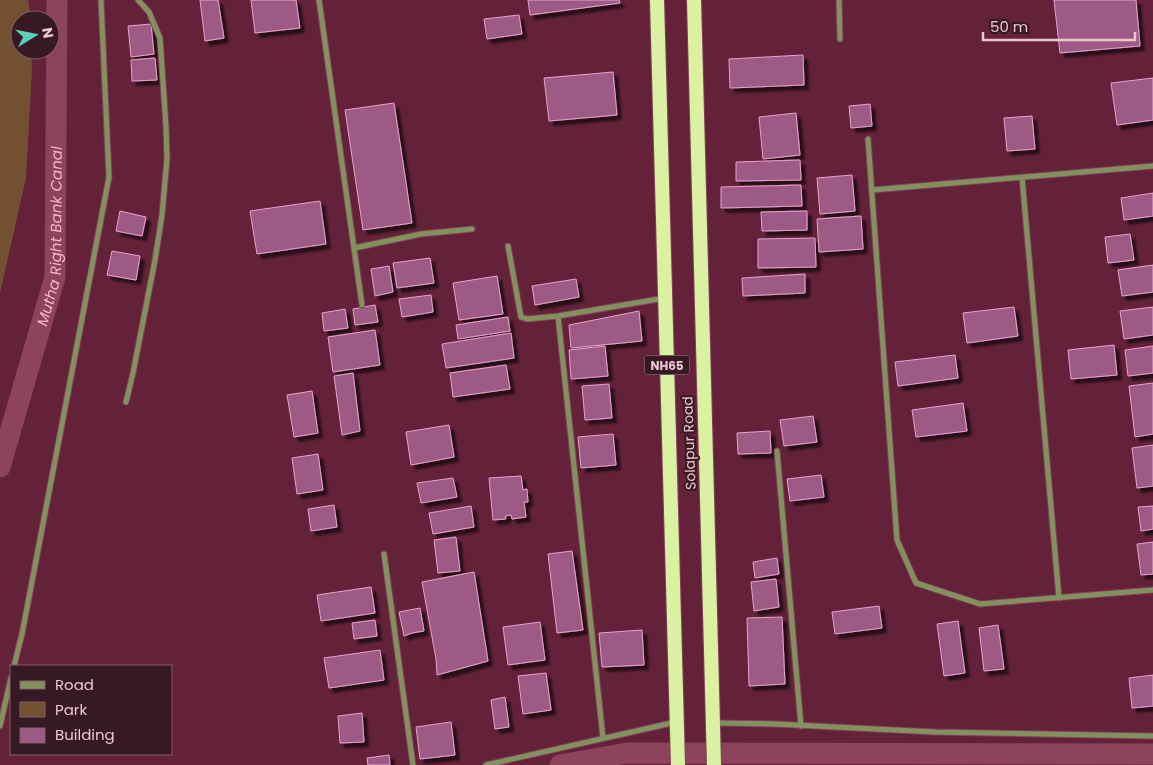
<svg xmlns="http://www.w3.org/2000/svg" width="1153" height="765" font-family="Poppins,sans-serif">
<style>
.green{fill:#735031}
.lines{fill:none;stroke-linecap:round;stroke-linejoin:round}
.canal{stroke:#8c435b;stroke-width:21}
.building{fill:#9c5a85;stroke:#e7a3ce;filter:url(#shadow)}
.minor-casing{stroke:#7f4357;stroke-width:7}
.trunk-casing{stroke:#7f4357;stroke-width:16}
.minor{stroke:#83915e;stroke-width:5}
.trunk{stroke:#daf0a2;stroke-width:14}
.labels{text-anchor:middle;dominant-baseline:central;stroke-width:4;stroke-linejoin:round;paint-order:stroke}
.shield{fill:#361922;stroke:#b8929c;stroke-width:1}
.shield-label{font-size:12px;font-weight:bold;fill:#efc6d0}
.street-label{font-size:14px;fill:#efc6d0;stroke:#361922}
.water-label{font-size:15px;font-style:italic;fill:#f8b6c8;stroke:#361922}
</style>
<defs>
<filter id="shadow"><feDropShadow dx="4.5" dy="4.5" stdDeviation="1" flood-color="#0009"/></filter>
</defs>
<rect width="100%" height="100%" fill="#632239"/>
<path class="green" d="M0,0H28L31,20H20V50H31L32,70L26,178L0,293Z"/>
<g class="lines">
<g class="canal">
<path id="s1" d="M0,467L55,277L57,0"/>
<path d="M560,765L627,753L1153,754"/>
</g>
</g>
<path class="building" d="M200,0H218L224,38L205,41Z
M251,0H296L300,28L255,33Z
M528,0H619L620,3L530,15Z
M1054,0H1136L1140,46L1060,53Z
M519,15L522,34L487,39L484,19Z
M151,24L154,54L131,57L128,26Z
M803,55L804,85L730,88L729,59Z
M155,58L157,80L132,81L131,60Z
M613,72L617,115L549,121L544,78Z
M1153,78V120L1117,125L1111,83Z
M394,103L412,223L363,230L345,110Z
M870,104L872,126L851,128L849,106Z
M796,113L800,155L763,159L759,117Z
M1032,116L1035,149L1007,151L1004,118Z
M800,160L801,180L736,181V162Z
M852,175L855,211L820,214L817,178Z
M801,185L802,206L721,208V187Z
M1153,193V216L1124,220L1121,198Z
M320,201L326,244L257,254L250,211Z
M120,211L146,217L142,236L116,231Z
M807,211V230L762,231L761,212Z
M861,216L863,249L819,252L817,219Z
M1130,234L1134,260L1108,263L1105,237Z
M815,238L816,267L758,268V239Z
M112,251L140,256L136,280L107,275Z
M430,258L434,283L397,288L393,263Z
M1153,265V292L1122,296L1118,270Z
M389,266L393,292L375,296L371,269Z
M805,274V293L743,296L742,278Z
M497,276L503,314L459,320L453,283Z
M576,279L579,297L535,305L532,286Z
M431,295L433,312L402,317L399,299Z
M375,305L378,322L355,325L353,309Z
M1014,307L1018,336L967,343L963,313Z
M1153,307V335L1124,339L1120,311Z
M345,309L348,328L324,331L322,313Z
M639,311L642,341L571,348L569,325Z
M508,317L510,331L458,339L456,325Z
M375,330L380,365L333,372L328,337Z
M511,333L514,358L446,368L442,344Z
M1114,345L1117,375L1071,379L1068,350Z
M605,346L608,376L571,379L569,350Z
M1153,346V373L1128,376L1125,350Z
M955,355L958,378L898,386L895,362Z
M506,365L510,389L453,397L450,373Z
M353,373L360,431L342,435L334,376Z
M1153,383V434L1135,437L1129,386Z
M609,384L612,418L585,420L582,386Z
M312,391L318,433L294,437L287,395Z
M963,403L967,431L916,437L912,410Z
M813,416L817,442L784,446L780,420Z
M449,425L454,457L411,465L406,432Z
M770,431L771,453L738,454L737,433Z
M613,434L616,465L581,468L578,437Z
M1153,445V486L1137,488L1132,448Z
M318,454L323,490L297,494L292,458Z
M821,475L824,497L790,501L787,479Z
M521,476L523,490L527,489L528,502H524L526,517L512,519L511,515L505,516L506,519L493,520L489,478Z
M453,478L457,497L421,503L417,483Z
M334,505L337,527L311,531L308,509Z
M471,506L474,527L433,534L429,513Z
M1153,506V529L1141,531L1138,507Z
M456,537L460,571L438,573L434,540Z
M1153,542V574L1141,575L1137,544Z
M572,551L583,630L557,633L548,554Z
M777,558L779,574L755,578L753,562Z
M474,572L488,661L437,675L436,659L422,582Z
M776,579L779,607L754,611L751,582Z
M371,587L375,613L321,621L317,595Z
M879,606L882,628L835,634L832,612Z
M420,608L424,631L412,633L404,636L399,612Z
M782,617L785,684L749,686L747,618Z
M375,620L377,636L354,639L352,623Z
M958,621L965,673L944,676L937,624Z
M540,622L545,660L508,665L503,627Z
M998,625L1004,669L984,671L979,628Z
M642,630L644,665L602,667L599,633Z
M380,650L384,680L329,688L324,658Z
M546,673L551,710L523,714L518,676Z
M1153,675V706L1132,708L1129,678Z
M505,697L509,727L495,729L491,700Z
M362,713L364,742L340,743L338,716Z
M451,722L455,755L420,759L416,727Z
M389,755L390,765H368L367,758Z"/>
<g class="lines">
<g class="minor-casing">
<path id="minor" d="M319,0L362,305
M839,0L840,39
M868,139L897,540L916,583L980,604L1153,590
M1022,177L1059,598
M872,190L1153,166
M508,246L521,317L527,319L558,316L665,298
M354,248L421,234L472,229
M558,316L603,738
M126,402L133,373L155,260L162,215L167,159L166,127L160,38L149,12L138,0
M777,451L801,726
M384,554L413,765
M14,666L22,634L109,177L101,0
M714,723L775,724L935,732L1153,736
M0,726L11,678
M486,765L676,722"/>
</g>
<g class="trunk-casing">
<path id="trunk" d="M657,0L678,765
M694,0L714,765"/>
</g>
<use href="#minor" class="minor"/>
<use href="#trunk" class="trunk"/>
</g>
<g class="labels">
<rect class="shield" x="644.5" y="355.5" width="45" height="19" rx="4"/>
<g class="shield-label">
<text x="667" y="365">NH65</text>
</g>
<g class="street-label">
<text transform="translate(689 443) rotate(-92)">Solapur Road</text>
</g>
<g class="water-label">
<text stroke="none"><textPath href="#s1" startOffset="238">Mutha Right Bank Canal</textPath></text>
</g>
</g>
<rect x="10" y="665" width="162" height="90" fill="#361922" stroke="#805e68"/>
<rect x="20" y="681" width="25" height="8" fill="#83915e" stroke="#805e68"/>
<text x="55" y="690" font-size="15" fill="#efc6d0">Road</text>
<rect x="20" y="702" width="25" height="15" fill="#735031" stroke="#805e68"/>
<text x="55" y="715" font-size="15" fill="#efc6d0">Park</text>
<rect x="20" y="728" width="25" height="15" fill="#9c5a85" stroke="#805e68"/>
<text x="55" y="740" font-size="15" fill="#efc6d0">Building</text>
<g transform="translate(35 35) rotate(80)"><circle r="24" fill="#361922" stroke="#805e68"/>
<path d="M0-4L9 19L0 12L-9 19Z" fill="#5bcebc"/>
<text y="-8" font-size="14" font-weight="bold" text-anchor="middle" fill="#efc6d0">N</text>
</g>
<path d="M983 32v8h152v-8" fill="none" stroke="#efc6d0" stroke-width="2.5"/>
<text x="990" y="32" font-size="15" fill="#efc6d0" stroke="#361922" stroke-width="4" paint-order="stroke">50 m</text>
</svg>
